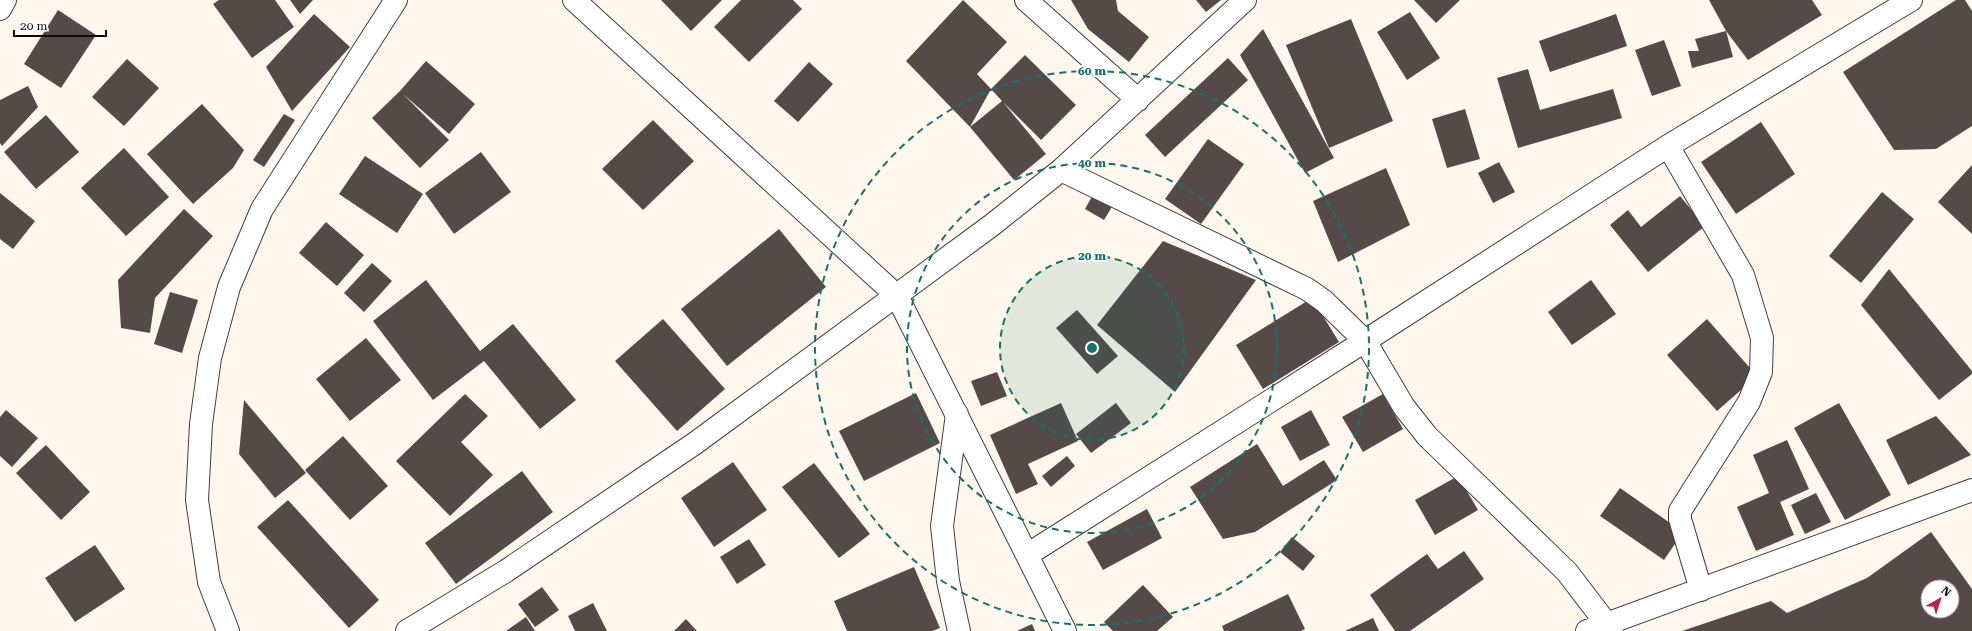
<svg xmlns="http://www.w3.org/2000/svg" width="1972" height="631" font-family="'Roboto Serif',serif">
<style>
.building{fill:#554a48;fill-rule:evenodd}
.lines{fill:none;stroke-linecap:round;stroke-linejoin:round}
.minor-casing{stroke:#3f3f3f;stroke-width:24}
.minor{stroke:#fff;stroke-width:22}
.ring{fill:none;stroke:#0f766e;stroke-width:2;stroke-dasharray:7 5}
.centre{fill:#0f766e;stroke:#fff;stroke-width:2}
.ring-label{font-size:12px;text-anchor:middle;font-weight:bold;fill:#0f766e;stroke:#fff;stroke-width:4;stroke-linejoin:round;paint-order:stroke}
</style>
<rect width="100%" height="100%" fill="#fff7eb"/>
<path class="building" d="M219,0H275L294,27L252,58L213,4Z
M290,0H313L300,14Z
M661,0H722L691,31Z
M741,0H793L802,9L749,62L714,27Z
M963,0L1007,42L977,74L991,89L970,127L906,61Z
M1071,0H1116L1118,11L1149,37L1129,62L1088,29Z
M1196,0H1221L1206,12Z
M1414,0H1460L1436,23Z
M1709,0H1812L1822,15L1748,60L1726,31Z
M1956,0H1965L1972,11V126L1936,149L1894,150L1843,72Z
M58,10L96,35L61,88L24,64Z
M1410,12L1440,58L1407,80L1377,32Z
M314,14L350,47L292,111L266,67Z
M1616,14L1627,46L1550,72L1539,41Z
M1351,19L1393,121L1329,148L1286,45Z
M1263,29L1334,158L1305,173L1240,55Z
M1726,31L1733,57L1692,68L1688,51H1699L1695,39Z
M1664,40L1681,86L1652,96L1635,50Z
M1025,55L1076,105L1041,140L1003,102L1046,154L1014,180L970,127L1002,101L991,89Z
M1228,58L1248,80L1165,157L1145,135Z
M127,59L159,88L124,126L92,97Z
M426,61L475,104L449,134L403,94L449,140L420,168L372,118L400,91Z
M809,62L833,84L798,122L774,101Z
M1528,69L1540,110L1613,89L1622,118L1518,148L1497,78Z
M28,86L38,107L2,146L0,143V100Z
M202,104L244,150L233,168L193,204L147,154Z
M1465,109L1480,159L1447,168L1432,119Z
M284,114L295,120L264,167L253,160Z
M46,115L79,152L36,189L4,152Z
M653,120L694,161L643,210L602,169Z
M1761,122L1795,174L1736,214L1701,162Z
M1208,139L1244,164L1201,224L1165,199Z
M124,148L169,197L126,236L81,188Z
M481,152L511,192L454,234L425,193Z
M365,156L423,194L397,233L339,194Z
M1499,162L1515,192L1493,203L1478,173Z
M1972,165V234L1938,202Z
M1386,168L1410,225L1338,262L1313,201Z
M1882,192L1914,219L1861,283L1829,256Z
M0,193L35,221L13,249L0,239Z
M1094,193L1113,205L1104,220L1085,209Z
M1680,196L1705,226L1648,272L1610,225L1628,210L1641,227Z
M184,209L213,236L155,298L150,333L121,328L118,280Z
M326,222L364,255L337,286L299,253Z
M779,229L826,287L727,366L681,309Z
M1163,241L1256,280L1175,392L1097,325Z
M372,263L392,281L364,312L344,293Z
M1889,269L1972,371V374L1939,400L1861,305Z
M426,280L480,351L513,324L576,400L540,429L484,361L433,400L373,321Z
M1591,280L1616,314L1572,345L1548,312Z
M170,292L198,300L182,353L154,344Z
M1312,298L1339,342L1263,389L1236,345Z
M1077,310L1118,356L1097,374L1056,328Z
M663,319L725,389L677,431L615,361Z
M1707,319L1757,376L1717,411L1667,355Z
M366,338L401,380L350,421L316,379Z
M997,372L1007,396L981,406L971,381Z
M916,393L940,443L864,481L839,431Z
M465,394L488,416L461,442L493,475L450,516L396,461Z
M1383,394L1403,429L1363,452L1342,417Z
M244,400L306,473L275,498L239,454Z
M1061,403L1078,441L1028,464L1038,484L1016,494L990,435Z
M1116,403L1131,423L1091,453L1076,434Z
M1839,403L1891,495L1845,520L1794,428Z
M6,410L38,438L12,467L0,456V417Z
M1311,410L1330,445L1300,461L1281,427Z
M1936,416L1971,455L1908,485L1886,440Z
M343,436L388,486L350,520L305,470Z
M1787,440L1809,489L1780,502L1794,535L1756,551L1737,507L1769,493L1753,455Z
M1257,444L1283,486L1324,460L1337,480L1255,532L1223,539L1190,487Z
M46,445L90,492L61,520L16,473Z
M1067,456L1075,466L1051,487L1042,476Z
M733,462L767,510L714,547L681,498Z
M814,463L870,534L839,558L782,487Z
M522,471L553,512L456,584L425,543Z
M1458,476L1478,510L1435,535L1415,500Z
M1620,488L1683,532L1664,560L1600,516Z
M1816,493L1831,522L1805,534L1791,505Z
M288,500L379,600L349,628L257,527Z
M1147,509L1162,538L1103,570L1087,542Z
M1931,532L1972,589V631H1682L1771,601L1787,613L1867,578ZM1928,587H1952V611H1928Z
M1292,537L1315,556L1303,571L1280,552Z
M749,539L766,565L737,584L720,557Z
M95,545L125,589L75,622L45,578Z
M1464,551L1484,579L1410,631H1395L1370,595L1427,554L1438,569Z
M914,567L940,628L932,631H847L834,601Z
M1143,585L1173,617L1157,631H1113L1104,622Z
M542,587L559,610L535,627L518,604Z
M1288,594L1305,629L1301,631H1224L1222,626Z
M593,603L607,631H575L568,616Z
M526,617L535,631H506Z
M1373,618L1379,631H1345Z
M686,619L697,631H674Z
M1032,624L1035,631H1017Z"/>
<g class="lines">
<g class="minor-casing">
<path id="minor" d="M574,0L897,296L1065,631
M1026,0L1138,100
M0,9L5,0
M1668,146L1743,275L1762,338L1761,372L1749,402L1680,511V519L1701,590
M1061,170L1307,289L1324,301L1365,341L1404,407L1427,436L1567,572L1612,631
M957,414L942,526L948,581L959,631
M1027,555L1365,341L1668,146L1911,0
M228,631L209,582L197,500L201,424L210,358L229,287L262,209L396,0
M407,631L506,571L694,444L992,225L1061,170L1245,0
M1587,631L1972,490"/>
</g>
<use href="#minor" class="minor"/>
</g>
<circle cx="1092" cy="348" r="92" fill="#0f766e" fill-opacity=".12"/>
<g class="ring">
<circle cx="1092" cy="348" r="92"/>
<circle cx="1092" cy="348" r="185"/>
<circle cx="1092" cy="348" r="277"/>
</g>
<circle cx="1092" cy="348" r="6" class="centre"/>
<g class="ring-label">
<text x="1092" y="75">60 m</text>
<text x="1092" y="167">40 m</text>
<text x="1092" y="260">20 m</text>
</g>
<g transform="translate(1940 599) rotate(39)"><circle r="19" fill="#ffffff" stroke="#9e9e9e"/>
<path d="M0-3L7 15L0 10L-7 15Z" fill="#bf214b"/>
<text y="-6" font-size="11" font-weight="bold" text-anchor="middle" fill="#0c0c0c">N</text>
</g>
<path d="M14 30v6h92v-6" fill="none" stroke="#0c0c0c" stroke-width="2"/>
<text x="20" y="30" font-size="12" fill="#0c0c0c" stroke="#ffffff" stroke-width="3" paint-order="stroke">20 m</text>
</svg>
